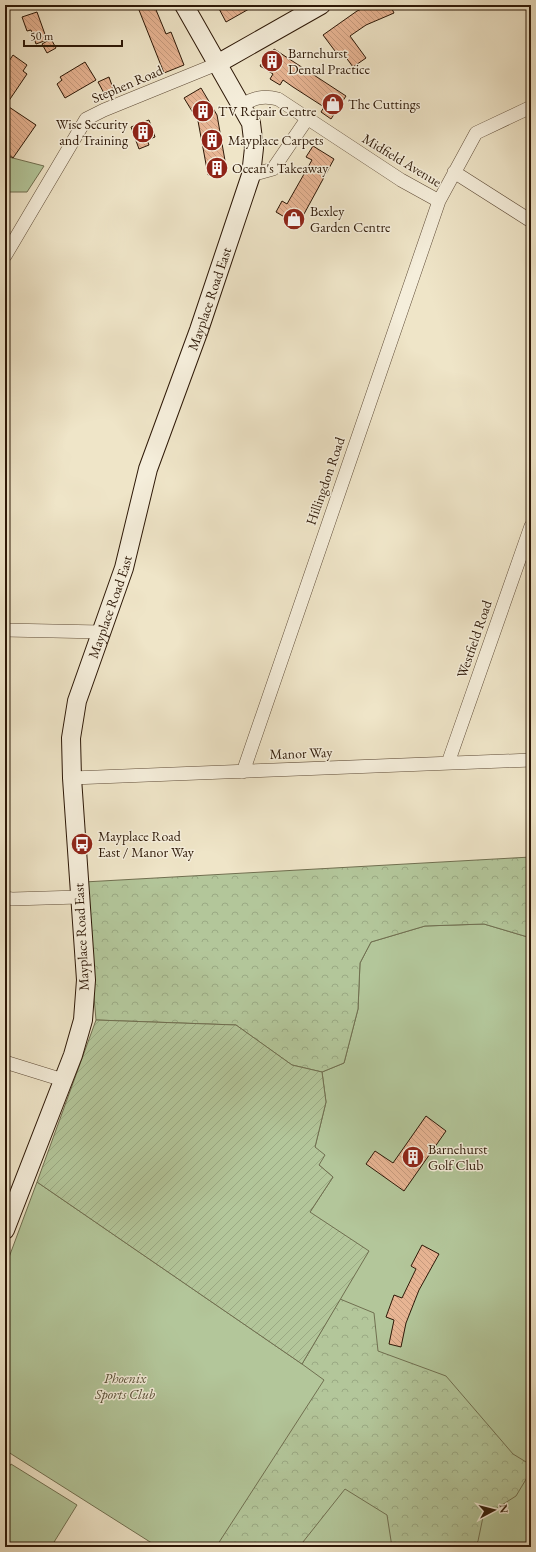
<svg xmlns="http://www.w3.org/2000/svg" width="536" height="1552" font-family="'EB Garamond',serif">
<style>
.green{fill:#b3c69a;stroke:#706f50}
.forest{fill:url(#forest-crowns);stroke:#706f50}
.garden{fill:url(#garden-furrows);stroke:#706f50}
.building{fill:url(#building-back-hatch);stroke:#2d1807}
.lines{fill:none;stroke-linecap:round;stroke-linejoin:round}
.street-casing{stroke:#5e4b37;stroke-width:14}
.secondary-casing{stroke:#2d1807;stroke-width:20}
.street{stroke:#f5eedb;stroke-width:13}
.secondary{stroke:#f5eedb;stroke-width:18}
.labels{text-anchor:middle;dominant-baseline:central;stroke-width:3;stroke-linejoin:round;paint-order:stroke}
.poi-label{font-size:14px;fill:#2d1807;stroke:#f5eedb;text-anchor:start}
.street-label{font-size:14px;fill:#2d1807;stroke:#f5eedb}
.park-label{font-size:14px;font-style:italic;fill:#554c33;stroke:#f5eedb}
</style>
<defs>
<pattern id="forest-crowns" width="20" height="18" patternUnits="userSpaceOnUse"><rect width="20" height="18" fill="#b3c69a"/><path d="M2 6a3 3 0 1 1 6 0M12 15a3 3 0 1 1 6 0" fill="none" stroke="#9aa983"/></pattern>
<pattern id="garden-furrows" width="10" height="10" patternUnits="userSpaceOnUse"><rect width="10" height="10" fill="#b3c69a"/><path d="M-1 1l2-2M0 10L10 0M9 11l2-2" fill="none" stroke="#9aa983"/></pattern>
<pattern id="building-back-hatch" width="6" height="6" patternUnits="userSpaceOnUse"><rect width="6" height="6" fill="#e7b493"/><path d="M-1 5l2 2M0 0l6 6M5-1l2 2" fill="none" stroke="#c69a7d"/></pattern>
</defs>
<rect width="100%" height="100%" fill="#efe5c8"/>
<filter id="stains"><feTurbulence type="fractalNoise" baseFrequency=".005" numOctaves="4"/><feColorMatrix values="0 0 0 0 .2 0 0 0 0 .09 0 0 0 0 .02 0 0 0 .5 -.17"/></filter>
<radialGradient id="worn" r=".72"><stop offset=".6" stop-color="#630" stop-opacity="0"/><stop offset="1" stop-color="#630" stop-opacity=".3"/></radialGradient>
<path class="green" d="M5,156L44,166L27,192H5Z
M484,924L531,938V1547H158L5,1450V1268L37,1182L302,1364L310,1212L333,1177L319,1165L315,1147L326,1102L322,1072L344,1063L358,1009L360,963L371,942L425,926Z
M11,1464L77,1505L51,1547H5V1473Z"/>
<path class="forest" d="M531,857V938L484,924L425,926L371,942L360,963L358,1009L344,1063L322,1072L292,1065L236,1025L96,1020L84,882Z
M340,1299L374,1313L378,1351L446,1376L513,1454L531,1465V1471L516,1496L483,1517L478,1541L473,1547H392L387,1515L345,1489L299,1547H216L324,1380L302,1364Z"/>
<path class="garden" d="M96,1020L236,1025L292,1065L322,1072L326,1102L315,1147L325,1155L319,1165L333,1177L310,1212L369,1251L302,1364L37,1182Z"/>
<path class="building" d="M137,5H154L166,34L171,32L184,65L164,73Z
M217,5H256L226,22Z
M371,5H390L394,13L366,25L350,36L366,58L353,67L342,52L338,55L323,35L357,11Z
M37,12L47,40L36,44L31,30L27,31L22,17Z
M51,39L56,48L47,53L42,44Z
M274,49L346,96L331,119L321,112L324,107L293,87L283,80L280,85L270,79L273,74L260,66L268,53L270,54Z
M13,55L27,65L23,71L27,74L6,105L36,125L13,158L5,152V57L9,61Z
M85,62L96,80L65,98L57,84L62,80L60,77Z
M109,77L114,91L105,95L98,82Z
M201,88L217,115L227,172L208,175L198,121L184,98Z
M149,120L155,137L147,140L149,145L139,149L131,127Z
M313,146L334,159L298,225L276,212L282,201L287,204L312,160L306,157Z
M426,1116L446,1131L404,1191L366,1164L375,1151L393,1163Z
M422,1245L439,1254L419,1290L406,1323L401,1347L389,1344L394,1320L386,1317L394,1295L402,1298L416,1269L411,1266Z"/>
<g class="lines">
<g class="street-casing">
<path id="street" d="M242,105C254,98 263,95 278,99L401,180L439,201
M454,172L531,221
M251,175L273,169L307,119
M5,256L86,119L104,110L217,64
M5,630L101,632
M448,763L531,526
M243,772L439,201L476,133L531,107
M72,778L531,760
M5,898L12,899L79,897
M5,1062L63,1080"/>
</g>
<g class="secondary-casing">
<g id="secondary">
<path d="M217,64L321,5"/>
<path id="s1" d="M5,1230L73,1055L83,1020L86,980L72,778L71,738L77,701L124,568L148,469L199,330L251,175L254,148L251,123L184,5"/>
</g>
</g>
<use href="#street" class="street"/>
<use href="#secondary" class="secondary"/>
</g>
<defs>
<g id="building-disc" transform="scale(1.15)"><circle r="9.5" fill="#8f2418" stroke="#f5eedb"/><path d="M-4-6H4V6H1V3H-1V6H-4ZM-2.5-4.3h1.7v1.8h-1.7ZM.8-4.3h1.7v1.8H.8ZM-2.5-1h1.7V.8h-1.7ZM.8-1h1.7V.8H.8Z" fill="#fff"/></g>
<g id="shop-disc" transform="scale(1.15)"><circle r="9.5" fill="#8f2418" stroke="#f5eedb"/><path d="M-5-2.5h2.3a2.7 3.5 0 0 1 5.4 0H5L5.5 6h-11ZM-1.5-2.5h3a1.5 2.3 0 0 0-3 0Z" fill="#fff"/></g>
<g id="bus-disc" transform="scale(1.15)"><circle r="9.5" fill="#8f2418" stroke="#f5eedb"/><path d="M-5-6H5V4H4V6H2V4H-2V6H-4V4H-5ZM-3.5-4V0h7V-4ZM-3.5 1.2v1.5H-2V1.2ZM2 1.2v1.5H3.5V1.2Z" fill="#fff"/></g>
</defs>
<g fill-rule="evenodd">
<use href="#building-disc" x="272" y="61"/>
<use href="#shop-disc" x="333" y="104"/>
<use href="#building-disc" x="203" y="111"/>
<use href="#building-disc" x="143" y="132"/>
<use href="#building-disc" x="212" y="140"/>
<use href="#building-disc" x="217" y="168"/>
<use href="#shop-disc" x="294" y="219"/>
<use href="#bus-disc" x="82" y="844"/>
<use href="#building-disc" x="413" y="1157"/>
</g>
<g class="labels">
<g class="poi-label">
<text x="288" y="53">Barnehurst<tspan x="288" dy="16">Dental Practice</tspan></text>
<text x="348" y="104">The Cuttings</text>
<text x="218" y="111">TV Repair Centre</text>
<text x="128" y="124" text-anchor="end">Wise Security<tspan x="128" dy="16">and Training</tspan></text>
<text x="228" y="140">Mayplace Carpets</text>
<text x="232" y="168">Ocean's Takeaway</text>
<text x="310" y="211">Bexley<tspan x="310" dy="16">Garden Centre</tspan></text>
<text x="98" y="836">Mayplace Road<tspan x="98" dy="16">East / Manor Way</tspan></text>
<text x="428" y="1149">Barnehurst<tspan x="428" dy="16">Golf Club</tspan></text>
</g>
<g class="street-label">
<text transform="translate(127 84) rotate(-23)">Stephen Road</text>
<text transform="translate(402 160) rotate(31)">Midfield Avenue</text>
<text stroke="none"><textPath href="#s1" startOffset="968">Mayplace Road East</textPath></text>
<text transform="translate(325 481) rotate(-71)">Hillingdon Road</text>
<text stroke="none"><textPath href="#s1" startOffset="644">Mayplace Road East</textPath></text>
<text transform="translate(474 639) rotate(-71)">Westfield Road</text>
<text transform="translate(301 753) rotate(-2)">Manor Way</text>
<text transform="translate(81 937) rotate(-93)">Mayplace Road East</text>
</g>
<g class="park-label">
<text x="125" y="1378">Phoenix<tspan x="125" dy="16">Sports Club</tspan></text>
</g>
</g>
<rect width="536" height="1552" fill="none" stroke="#efe5c8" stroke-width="20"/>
<rect x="6" y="6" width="524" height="1540" fill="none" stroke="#2d1807" stroke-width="2"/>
<rect x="10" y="10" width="516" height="1532" fill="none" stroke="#2d1807"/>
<g transform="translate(494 1510) rotate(83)" stroke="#f5eedb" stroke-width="3" paint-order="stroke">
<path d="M0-3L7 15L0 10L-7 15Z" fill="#2d1807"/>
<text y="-6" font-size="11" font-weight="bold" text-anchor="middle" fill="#2d1807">N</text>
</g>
<path d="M24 40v6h98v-6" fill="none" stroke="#2d1807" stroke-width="2"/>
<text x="30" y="40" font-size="12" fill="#2d1807" stroke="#f5eedb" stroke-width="3" paint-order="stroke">50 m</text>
<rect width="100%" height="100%" filter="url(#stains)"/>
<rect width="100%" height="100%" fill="url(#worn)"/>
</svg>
